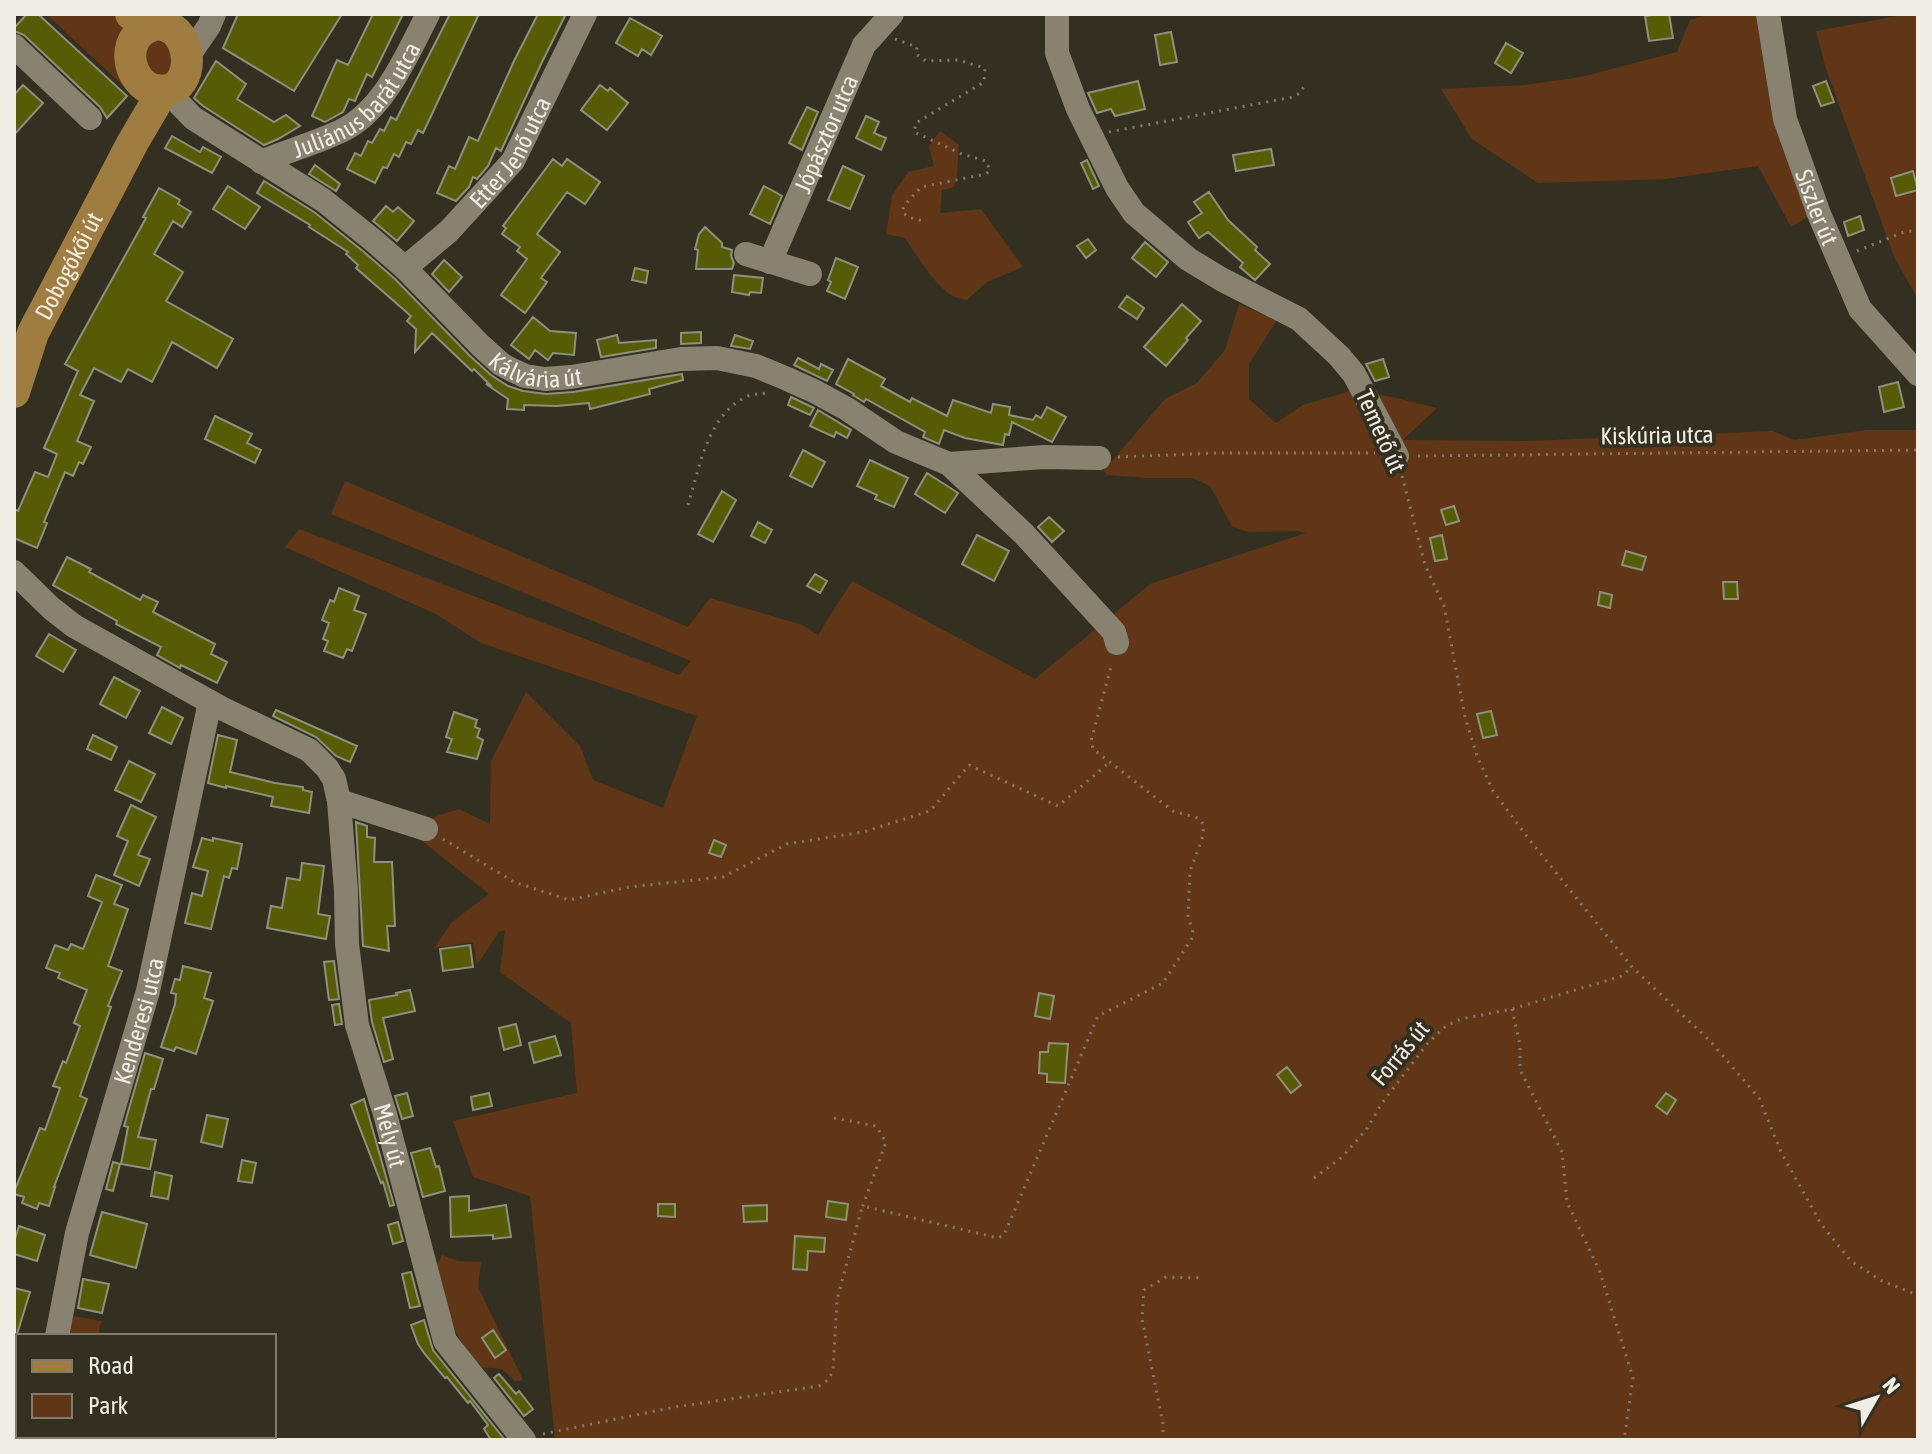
<svg xmlns="http://www.w3.org/2000/svg" width="1932" height="1454" font-family="'Asap Condensed',sans-serif">
<style>
.green{fill:#603617}
.building{fill:#565b05;stroke:#8e907e;stroke-width:2}
.lines{fill:none;stroke-linecap:round;stroke-linejoin:round}
.path{stroke:#7e7b6e;stroke-width:3;stroke-dasharray:2 6;stroke-linecap:butt}
.minor{stroke:#888371;stroke-width:24}
.major{stroke:#9f7c3f;stroke-width:32}
.labels{text-anchor:middle;dominant-baseline:central;stroke-width:8;stroke-linejoin:round;paint-order:stroke}
.street-label{font-size:24px;fill:#f0ede4;stroke:#343021}
</style>
<rect width="100%" height="100%" fill="#343021"/>
<path class="green" d="M46,14H112L125,29L130,92Z
M1710,14H1758L1827,205L1791,227L1758,166L1665,179L1538,183L1472,139L1441,89L1525,85L1581,77L1677,52L1690,20Z
M1908,14H1918V299L1895,259L1826,69L1816,31Z
M153,29L184,62L153,85L140,37Z
M940,131L959,145L957,176L954,187L942,190L940,213L981,209L1023,267L987,282L967,300C962,299 957,298 953,296C935,286 917,256 905,238L886,234L892,196L908,172L934,166L929,146Z
M1239,304L1277,320L1249,364V399L1276,423L1303,405L1353,390L1392,397L1437,408L1403,440L1529,441L1773,431L1794,440L1867,430H1918V1440H555L530,1196L473,1177L453,1121L577,1093L571,1023L500,972L505,930L499,932L477,965L473,942L434,948L452,922L489,894L408,830L437,816L459,809L490,824L491,761L526,692L580,746L593,780L663,808L697,716L481,643L436,614L285,547L299,529L679,675L691,661L331,514L345,481L688,627L710,598L802,625L818,635L852,581L1035,679L1150,584L1306,533L1296,531L1247,532L1232,526L1210,486L1193,478H1149L1107,475L1104,470L1165,399L1197,383L1225,350Z
M442,1255L458,1261L481,1262L478,1287L523,1380L515,1381L502,1369L482,1367L468,1352L447,1317L435,1269Z
M69,1315L101,1321L98,1336H66Z"/>
<path class="building" d="M27,14H38L127,96L107,118L100,107L24,35L14,31V28Z
M238,14H342L294,91L223,48Z
M373,14H403L372,77L367,74L355,101L349,99L343,112L325,122L312,116L337,60L348,65Z
M450,14H479L423,133L418,130L411,144L406,142L399,157L394,154L387,168L383,167L375,183L347,169L355,153L361,156L368,141L372,143L380,129L384,131L391,117L396,120Z
M538,14H566L542,62L501,151L496,148L488,166L477,179L473,177L469,187L456,201L437,193L449,166L455,169L469,137L478,141L514,61Z
M1662,14H1669L1673,38L1649,41L1645,16Z
M630,18L662,36L651,55L642,49L638,56L616,43Z
M1171,32L1177,62L1160,65L1155,35Z
M1506,43L1523,53L1511,73L1495,63Z
M216,61L246,84L237,99L274,122L286,115L300,126L278,139L264,145L203,106L194,98Z
M1138,81L1145,109L1115,116L1111,109L1097,113L1088,93Z
M1826,81L1834,102L1821,106L1813,86Z
M23,85L43,103L14,135V95Z
M600,85L608,91L610,88L628,103L607,130L581,110Z
M807,107L818,112L802,150L789,143Z
M866,116L879,122L874,133L886,138L881,150L856,138Z
M172,136L200,152L203,147L221,157L212,173L165,148Z
M1271,149L1274,165L1236,171L1233,155Z
M553,159L562,166L567,159L600,182L585,204L567,192L537,234L560,252L541,278L547,282L525,313L501,295L527,259L517,251L520,247L502,234L506,228L503,226Z
M1087,160L1099,186L1093,189L1081,163Z
M315,165L340,184L336,191L309,174Z
M843,166L864,176L850,209L828,200Z
M1913,171L1918,190L1896,196L1891,178Z
M264,181L314,212L364,252L395,279L470,356L491,375L508,386L523,391L546,394L573,392L682,374L683,380L649,389L650,394L590,409L589,403L557,406L524,405V410L507,409L508,399L486,384L490,385L474,369L472,371L432,333L415,352L416,329L407,321L411,316L356,268L358,265L346,254L348,252L309,227L310,225L257,193Z
M228,186L260,207L245,229L213,209Z
M764,186L782,196L770,224L750,214Z
M159,188L180,200L178,204L191,212L182,227L173,221L154,254L183,272L166,301L233,339L217,368L172,342L152,382L128,369L121,382L94,368L80,395L94,401L77,441L91,447L83,464L79,462L73,476L65,472L44,522L47,523L37,548L14,538V509L18,511L35,472L48,477L57,454L44,448L78,371L65,364L146,218L143,217Z
M1209,192L1228,220L1257,247L1255,250L1270,264L1255,280L1240,267L1243,263L1208,232L1199,238L1188,222L1202,213L1194,202Z
M386,206L393,212L398,207L414,221L397,241L373,221Z
M1860,216L1864,230L1848,236L1844,222Z
M705,227L722,243V247L732,250L731,256L734,263L732,269H696L698,250L695,249L699,234Z
M1088,239L1096,250L1086,258L1077,246Z
M1145,242L1168,262L1156,277L1132,258Z
M836,258L858,267L845,299L827,291L831,282L828,280Z
M444,260L462,277L449,292L432,274Z
M635,268L648,271L646,283L632,280Z
M734,275L763,278L761,293L750,292L749,295L732,292Z
M1127,296L1144,308L1137,319L1119,307Z
M1182,304L1201,321L1186,338L1188,340L1166,366L1144,347Z
M533,317L550,331L576,333L574,355L553,353L548,360L535,350L529,359L511,345Z
M701,332V343L681,344V333Z
M617,335L619,343L656,340V348L601,357L597,340Z
M735,335L753,341L750,349L731,346Z
M798,358L819,369L821,364L833,370L827,381L794,365Z
M848,359L885,379L881,386L910,402L912,398L947,416L953,400L991,413L993,404L1010,407L1009,415L1033,420L1036,415L1041,418L1047,407L1066,417L1052,442L1012,422L1009,435L1005,434L1003,445L965,438L944,430L939,444L923,437L925,432L866,399L864,402L853,395L854,394L836,384Z
M1383,359L1389,377L1375,381L1366,364Z
M1898,382L1904,407L1884,412L1879,387Z
M791,397L814,408L810,415L788,405Z
M818,410L851,430L847,438L836,432L834,437L810,426Z
M215,416L252,434L247,443L261,450L255,463L205,439Z
M803,450L825,462L812,487L790,476Z
M870,460L908,478L894,507L875,499L877,495L857,486Z
M927,473L958,493L945,513L915,494Z
M722,491L736,500L713,542L698,534Z
M1454,506L1459,521L1446,525L1441,510Z
M1049,517L1064,531L1052,542L1038,527Z
M758,522L772,530L765,543L751,536Z
M977,535L1009,551L994,581L962,564Z
M1442,535L1447,559L1435,561L1430,538Z
M1626,551L1646,557L1642,570L1622,565Z
M67,557L91,569L89,572L140,600L143,595L158,602L153,612L215,644L211,654L227,662L217,683L181,665L180,668L157,655L161,647L116,624L117,621L53,585Z
M815,574L827,581L820,593L807,586Z
M1723,582H1737L1738,599H1724Z
M339,588L359,596L354,610L366,614L352,651L347,649L343,658L324,651L328,641L323,639L329,623L322,620L330,600L334,602Z
M1600,592L1612,595L1610,608L1598,605Z
M49,634L76,650L63,672L36,656Z
M114,677L140,691L126,718L100,704Z
M162,707L183,718L171,744L149,733Z
M276,710L357,746L350,762L336,756L316,737L273,716Z
M1491,711L1497,735L1483,738L1477,714Z
M454,712L477,720L475,727L480,729L477,737L483,740L477,759L447,752L452,739L446,737Z
M93,735L117,747L111,760L87,749Z
M218,735L237,740L230,772L275,783L303,787V790L312,792L309,813L271,806L273,797L226,786V788L208,783Z
M129,761L155,774L141,802L115,790Z
M131,805L156,817L138,855L150,859L139,886L114,875L128,841L117,836Z
M356,822L367,826V837L375,838L374,862H392L395,926H387L389,951L363,946Z
M202,838L213,841V838L242,844L237,869L232,868L229,878L224,876L211,929L185,923L192,893L202,896L208,871L193,867Z
M714,840L726,845L721,857L709,853Z
M302,863L324,866L318,914L330,916L326,939L267,928L271,906L282,908L287,878L300,880Z
M96,875L122,885L114,904L128,909L108,966L122,971L108,1006L111,1007L80,1096L87,1099L54,1187H55L49,1206L39,1203L37,1209L22,1203L24,1197L14,1194V1192L40,1128L45,1130L60,1088L53,1086L63,1061L66,1063L80,1026L74,1023L87,990L58,978L60,973L46,968L55,945L68,950L71,944L83,949L102,902L88,896Z
M470,945L473,967L443,971L440,949Z
M334,961L339,999L329,1000L324,962Z
M183,966L211,973L204,998L213,1001L196,1054L176,1047L174,1051L161,1047L175,1004L176,994L171,993L175,979L180,980Z
M410,990L415,1011L383,1018L393,1059L384,1062L372,1022L369,1000L397,995L396,993Z
M1039,993L1054,996L1050,1019L1035,1016Z
M339,1004L342,1024L335,1025L332,1005Z
M516,1024L521,1045L504,1050L499,1028Z
M555,1036L561,1055L534,1063L529,1043Z
M1049,1043L1068,1044L1065,1083L1047,1082V1074L1039,1073L1040,1052H1048Z
M145,1053L163,1059L154,1089H151L138,1137L156,1140L150,1169L121,1164L128,1127L124,1126Z
M1287,1067L1301,1085L1291,1093L1277,1075Z
M407,1093L413,1116L402,1119L395,1096Z
M489,1093L492,1106L473,1110L471,1097Z
M1666,1093L1676,1100L1667,1114L1656,1106Z
M364,1099L394,1205L390,1206L383,1182L381,1183L351,1105Z
M207,1115L228,1119L222,1147L201,1142Z
M430,1148L436,1167L439,1166L445,1191L423,1197L411,1153Z
M242,1160L256,1163L252,1183L238,1181Z
M113,1162L120,1164L113,1191L106,1189Z
M155,1172L172,1176L168,1199L151,1196Z
M469,1196V1211L506,1205L511,1237L493,1239V1235L451,1237L450,1197Z
M828,1201L848,1204L846,1220L826,1217Z
M658,1204H675V1217L658,1216Z
M767,1205V1221L744,1222L743,1206Z
M102,1212L147,1224L136,1268L90,1255Z
M398,1222L403,1241L393,1244L388,1225Z
M19,1226L45,1235L37,1261L14,1254V1242Z
M795,1236L825,1238L824,1252L808,1251L807,1270L793,1269Z
M411,1272L420,1306L410,1308L402,1274Z
M83,1279L109,1284L102,1313L78,1308Z
M14,1288L30,1292L17,1334H14Z
M424,1320L433,1350L505,1440H491L484,1429L488,1425L470,1401L468,1403L447,1377L445,1378L424,1353L418,1344L411,1325Z
M493,1330L506,1350L495,1358L482,1338Z
M499,1374L516,1394L519,1391L533,1409L524,1416L494,1378Z"/>
<g class="lines">
<path class="path" d="M895,39L917,47L916,54L926,61L958,60L985,68L984,82L916,123L914,132L962,154L986,161L990,170L986,174L921,187L904,206L902,212L908,217L926,222
M1109,132L1293,97L1300,93L1305,85
M1857,251L1904,232L1918,230
M1418,456L1918,450
M1118,457L1217,453H1375
M1402,476L1425,565L1444,606L1465,717L1477,756L1493,791L1528,838L1632,967L1711,1042L1759,1098L1781,1152L1821,1224L1851,1261L1882,1281L1918,1295
M688,505C699,469 707,419 742,399C750,394 758,394 767,393
M443,839L514,882L569,900L629,887L723,877L787,844L863,832L930,811L969,765L1058,806L1109,763
M1512,1009L1520,1045V1070L1562,1152L1567,1202L1600,1272L1633,1378L1624,1440
M834,1118L876,1126L886,1142L861,1211
M1314,1178L1342,1157L1366,1130L1382,1103L1428,1043L1446,1026L1461,1019L1512,1009L1622,976L1632,967
M543,1434L675,1407L819,1386L828,1380L833,1371L837,1300L861,1211L867,1207L998,1238L1004,1235L1098,1016L1163,983L1192,938L1193,932L1188,917L1190,871L1202,839L1204,825L1198,818L1173,811L1093,749L1091,741L1112,663
M1163,1440V1424L1142,1319L1144,1290L1166,1277L1203,1278"/>
<g class="minor">
<path d="M1057,14V53L1078,109L1117,188L1134,213L1188,259L1221,279L1299,319L1339,356L1354,374L1397,456"/>
<path id="s1" d="M1768,14L1785,119L1819,214L1860,309L1918,374"/>
<path d="M14,46L90,118"/>
<path d="M187,58L209,26L214,14"/>
<path id="s2" d="M167,91L193,118L323,200L374,241L405,268L480,345L501,364L512,370L525,376L545,379L571,377L681,359L717,358L756,366L785,378L814,391L847,409L896,442L949,464L1024,534L1114,632L1117,643"/>
<path id="s3" d="M261,162C287,151 316,143 341,131C384,111 408,53 428,14"/>
<path d="M746,254L810,274"/>
<path id="s4" d="M770,262L864,45L892,14"/>
<path id="s5" d="M405,268L449,231L513,161L585,14"/>
<path d="M949,464L1044,457L1099,458"/>
<path id="s6" d="M14,572L51,608L74,626L221,708L309,750L327,768L334,779L339,801L346,891L347,944L357,1025L385,1114L445,1341L524,1440"/>
<path d="M339,801L426,829"/>
<path id="s7" d="M57,1336L77,1233L148,991L210,702"/>
<path d="M36,1440L37,1436"/>
</g>
<g class="major">
<path d="M131,14C144,21 169,23 177,33C195,53 189,97 155,90C127,85 116,31 159,24"/>
<path id="s8" d="M14,392L33,333L133,142L163,91"/>
</g>
</g>
<g class="labels">
<g class="street-label">
<text stroke="none"><textPath href="#s3" startOffset="118">Juliánus barát utca</textPath></text>
<text stroke="none"><textPath href="#s4" startOffset="140">Jópásztor utca</textPath></text>
<text stroke="none"><textPath href="#s5" startOffset="158">Etter Jenő utca</textPath></text>
<text stroke="none"><textPath href="#s1" startOffset="200">Siszler út</textPath></text>
<text stroke="none"><textPath href="#s8" startOffset="138">Dobogókői út</textPath></text>
<text stroke="none"><textPath href="#s2" startOffset="470">Kálvária út</textPath></text>
<text transform="translate(1381 431) rotate(66)">Temető út</text>
<text transform="translate(1657 435) rotate(-1)">Kiskúria utca</text>
<text stroke="none"><textPath href="#s7" startOffset="326">Kenderesi utca</textPath></text>
<text transform="translate(1400 1053) rotate(-50)">Forrás út</text>
<text stroke="none"><textPath href="#s6" startOffset="748">Mély út</textPath></text>
</g>
</g>
<rect width="1932" height="1454" fill="none" stroke="#f0ede4" stroke-width="32"/>
<rect x="16" y="1334" width="260" height="104" fill="#343021" stroke="#7f7c6f" stroke-width="2"/>
<rect x="32" y="1360" width="40" height="12" fill="#9f7c3f" stroke="#7f7c6f" stroke-width="2"/>
<text x="88" y="1374" font-size="24" fill="#f0ede4">Road</text>
<rect x="32" y="1394" width="40" height="24" fill="#603617" stroke="#7f7c6f" stroke-width="2"/>
<text x="88" y="1414" font-size="24" fill="#f0ede4">Park</text>
<g transform="translate(1876 1398) rotate(51)" stroke="#343021" stroke-width="6" paint-order="stroke">
<path d="M0-6L14 30L0 20L-14 30Z" fill="#f0ede4"/>
<text y="-12" font-size="22" font-weight="bold" text-anchor="middle" fill="#f0ede4">N</text>
</g>
</svg>
